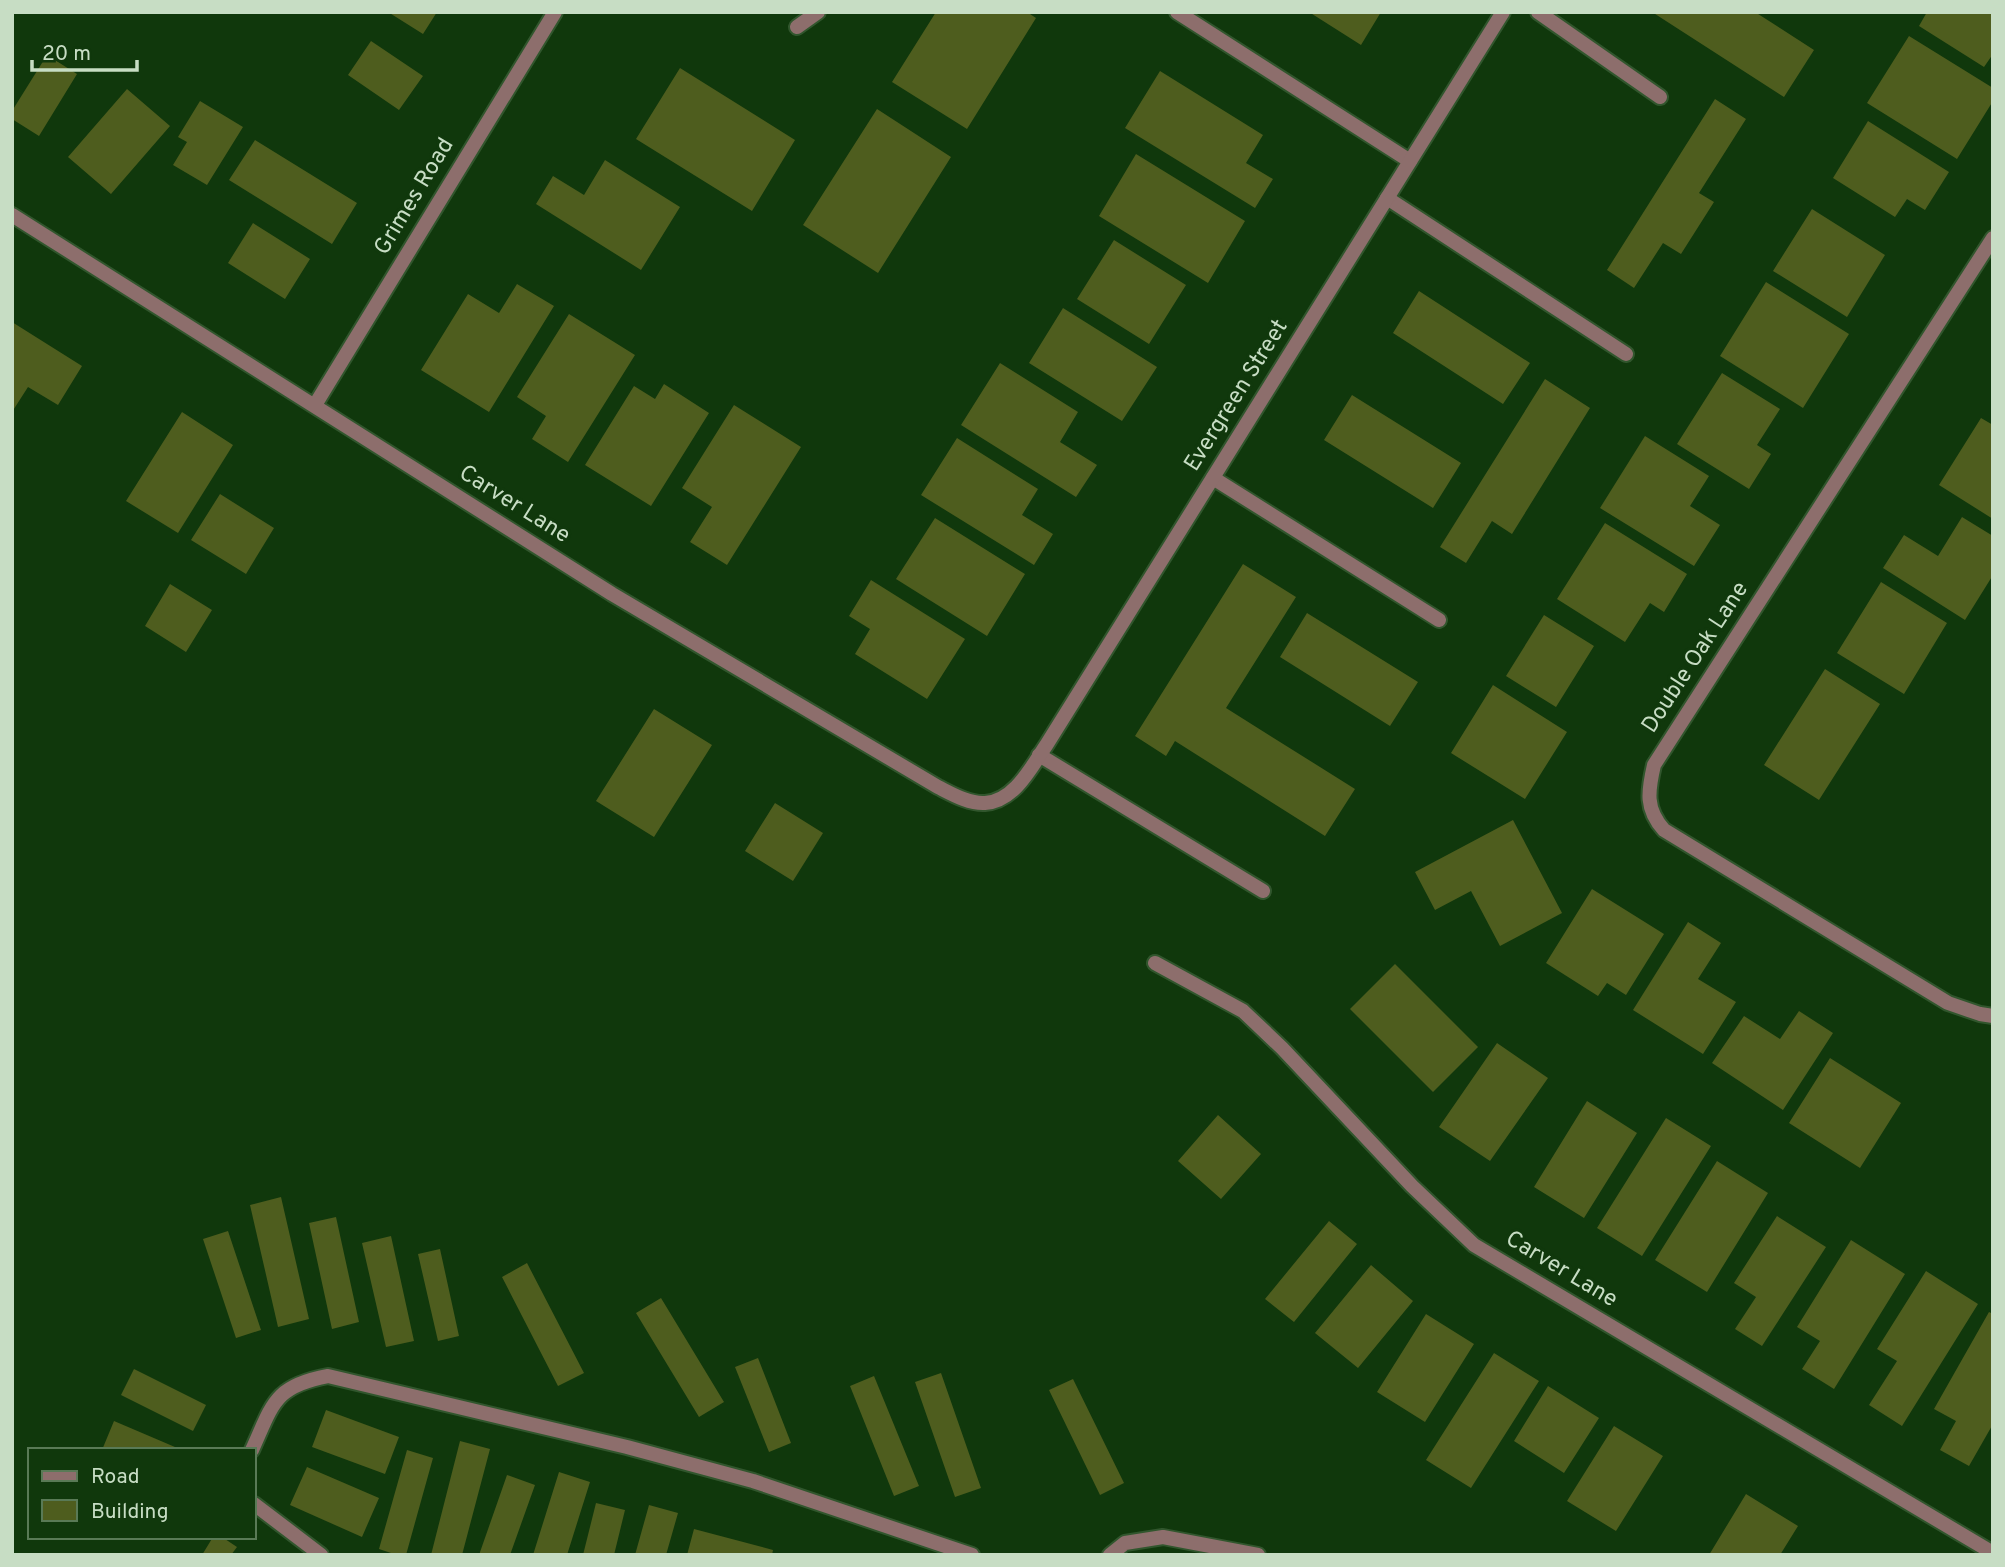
<svg xmlns="http://www.w3.org/2000/svg" width="2005" height="1567" font-family="Overpass,sans-serif">
<style>
.building{fill:#4e5d1e}
.lines{fill:none;stroke-linecap:round;stroke-linejoin:round}
.service-casing{stroke:#31562d;stroke-width:18}
.minor-casing{stroke:#31562d;stroke-width:18}
.service{stroke:#8d6e6c;stroke-width:14}
.minor{stroke:#8d6e6c;stroke-width:14}
.labels{text-anchor:middle;dominant-baseline:central;stroke-width:6;stroke-linejoin:round;paint-order:stroke}
.street-label{font-size:23px;fill:#c7ddc4;stroke:#10380c}
</style>
<rect width="100%" height="100%" fill="#10380c"/>
<path class="building" d="M388,12H437L423,34Z
M936,12H1027L1036,18L967,129L892,82Z
M1309,12H1381L1361,45Z
M1652,12H1755L1814,50L1784,97Z
M1927,12H1993V54L1984,67L1919,26Z
M1909,36L1993,88V101L1957,159L1867,103Z
M371,41L423,76L399,110L348,75Z
M47,55L77,74L39,136L12,119V111Z
M680,68L795,140L752,211L636,139Z
M1160,71L1263,135L1246,163L1273,179L1255,208L1125,128Z
M127,89L170,126L111,194L68,157Z
M1715,99L1746,119L1699,193L1714,202L1681,254L1663,243L1634,288L1607,270Z
M200,101L243,127L207,185L173,165L187,142L178,137Z
M877,109L951,157L878,273L803,225Z
M1868,121L1949,172L1925,210L1907,199L1895,217L1833,178Z
M255,140L357,203L332,244L229,180Z
M1136,154L1245,221L1208,283L1099,216Z
M605,160L680,207L641,270L536,204L553,176L584,195Z
M1812,209L1885,255L1847,317L1773,271Z
M253,223L310,259L285,299L228,263Z
M1114,240L1186,285L1149,344L1077,299Z
M1766,282L1849,334L1803,408L1720,356Z
M517,284L554,306L489,412L421,370L468,294L499,313Z
M1419,291L1530,363L1503,404L1393,333Z
M1063,308L1157,367L1122,421L1029,363Z
M569,314L635,355L568,462L532,439L546,416L517,397Z
M12,322L82,366L58,405L28,387L12,412Z
M1000,363L1078,412L1060,442L1097,465L1076,497L961,425Z
M1722,373L1780,409L1757,445L1771,454L1749,489L1677,444Z
M1545,379L1590,408L1512,534L1492,521L1466,563L1440,547Z
M664,384L709,413L651,506L585,465L634,386L655,399Z
M1352,395L1461,463L1433,508L1324,440Z
M734,405L801,447L727,565L690,542L712,507L682,488Z
M182,412L233,445L178,533L126,501Z
M1981,418L1993,425V519L1939,485Z
M1645,436L1709,476L1690,506L1720,525L1694,566L1600,508Z
M957,438L1038,489L1022,515L1053,534L1034,565L921,495Z
M220,494L274,528L246,574L191,540Z
M1962,517L1993,536V575L1965,620L1883,568L1904,535L1938,556Z
M935,518L1025,574L987,636L896,579Z
M1605,523L1687,574L1664,612L1650,603L1625,642L1557,599Z
M1243,564L1296,597L1226,708L1355,789L1325,836L1175,741L1166,756L1135,736Z
M871,580L965,639L927,699L855,654L870,629L849,616Z
M1881,582L1947,623L1904,694L1837,653Z
M170,584L212,610L186,652L145,626Z
M1307,613L1418,682L1390,726L1280,657Z
M1544,615L1594,646L1556,707L1506,676Z
M1825,669L1880,704L1819,800L1764,765Z
M1493,685L1567,732L1525,799L1451,753Z
M654,709L712,745L654,837L596,801Z
M775,803L823,833L793,881L745,851Z
M1513,820L1562,913L1500,946L1471,891L1435,910L1415,872Z
M1592,889L1664,934L1626,995L1607,983L1598,996L1546,963Z
M1688,922L1721,943L1698,979L1736,1002L1703,1054L1633,1010Z
M1395,964L1478,1047L1433,1092L1350,1009Z
M1799,1011L1833,1033L1783,1110L1712,1063L1744,1016L1780,1039Z
M1497,1043L1548,1078L1490,1161L1439,1127Z
M1830,1058L1901,1103L1860,1168L1789,1123Z
M1587,1101L1637,1133L1584,1218L1534,1187Z
M1218,1115L1261,1154L1221,1199L1178,1161Z
M1666,1118L1711,1146L1642,1256L1597,1228Z
M1717,1161L1768,1193L1707,1292L1655,1260Z
M281,1197L309,1319L278,1327L250,1205Z
M1777,1216L1826,1247L1762,1346L1735,1329L1756,1297L1734,1283Z
M336,1217L359,1322L332,1329L309,1223Z
M1329,1221L1357,1244L1294,1322L1265,1299Z
M228,1231L261,1330L236,1338L203,1239Z
M391,1236L414,1341L386,1347L362,1243Z
M1851,1240L1905,1274L1834,1389L1802,1369L1820,1341L1797,1327Z
M440,1249L459,1336L438,1341L418,1254Z
M527,1263L584,1373L558,1386L502,1277Z
M1371,1265L1413,1301L1358,1368L1315,1333Z
M1926,1271L1978,1304L1902,1426L1869,1405L1897,1361L1877,1349Z
M661,1298L724,1402L699,1417L636,1313Z
M1989,1312L1993,1314V1424L1969,1466L1940,1450L1956,1421L1934,1409Z
M1426,1314L1474,1344L1425,1422L1377,1392Z
M1494,1353L1539,1381L1471,1488L1426,1460Z
M758,1358L791,1443L769,1452L735,1367Z
M134,1369L206,1405L193,1431L121,1395Z
M941,1373L981,1488L955,1497L915,1382Z
M874,1376L919,1486L894,1496L850,1386Z
M1073,1379L1124,1483L1100,1495L1049,1390Z
M1548,1386L1599,1418L1564,1473L1514,1441Z
M326,1410L399,1437L385,1474L312,1447Z
M114,1421L182,1450H102Z
M1614,1426L1663,1456L1616,1531L1567,1501Z
M460,1441L490,1449L462,1555H431Z
M407,1450L433,1458L406,1555H397L379,1549Z
M307,1467L379,1498L362,1537L290,1505Z
M559,1472L590,1482L567,1555H533Z
M507,1475L535,1485L510,1555H479Z
M1746,1494L1798,1526L1780,1555H1709Z
M596,1503L625,1510L614,1555H583Z
M649,1505L678,1513L666,1555H635Z
M694,1529L773,1550L772,1555H687Z
M213,1537H222L237,1547L231,1555H202Z"/>
<g class="lines">
<g class="service-casing">
<path id="service" d="M1177,12L1410,161
M1538,12L1660,97
M797,27L818,12
M1387,198L1626,354
M1213,478L1439,620
M1039,755L1263,891
M252,1450C273,1404 274,1386 328,1376L627,1447L753,1481L972,1555
M254,1504L321,1555
M1110,1555L1125,1543L1163,1537L1258,1555"/>
</g>
<g class="minor-casing">
<path id="minor" d="M12,215L612,594L938,787C952,794 969,804 985,803C1015,801 1032,766 1047,744L1503,12
M1993,238L1654,765C1648,791 1645,809 1664,830L1948,1003L1980,1014L1993,1016
M315,405L555,12
M1155,963L1243,1011L1282,1048L1412,1186L1474,1245L1993,1553"/>
</g>
<use href="#service" class="service"/>
<use href="#minor" class="minor"/>
</g>
<g class="labels">
<g class="street-label">
<text transform="translate(415 197) rotate(-59)">Grimes Road</text>
<text transform="translate(1237 396) rotate(-58)">Evergreen Street</text>
<text transform="translate(514 505) rotate(32)">Carver Lane</text>
<text transform="translate(1696 658) rotate(-57)">Double Oak Lane</text>
<text transform="translate(1561 1270) rotate(31)">Carver Lane</text>
</g>
</g>
<rect width="2005" height="1567" fill="none" stroke="#c7ddc4" stroke-width="28"/>
<rect x="28" y="1448" width="228" height="91" fill="#10380c" stroke="#597a56" stroke-width="2"/>
<rect x="42" y="1471" width="35" height="10" fill="#8d6e6c" stroke="#597a56" stroke-width="2"/>
<text x="91" y="1483" font-size="21" fill="#c7ddc4">Road</text>
<rect x="42" y="1500" width="35" height="21" fill="#4e5d1e" stroke="#597a56" stroke-width="2"/>
<text x="91" y="1518" font-size="21" fill="#c7ddc4">Building</text>
<path d="M32 60v10h105v-10" fill="none" stroke="#c7ddc4" stroke-width="3.5"/>
<text x="42" y="60" font-size="21" fill="#c7ddc4" stroke="#10380c" stroke-width="5" paint-order="stroke">20 m</text>
</svg>
